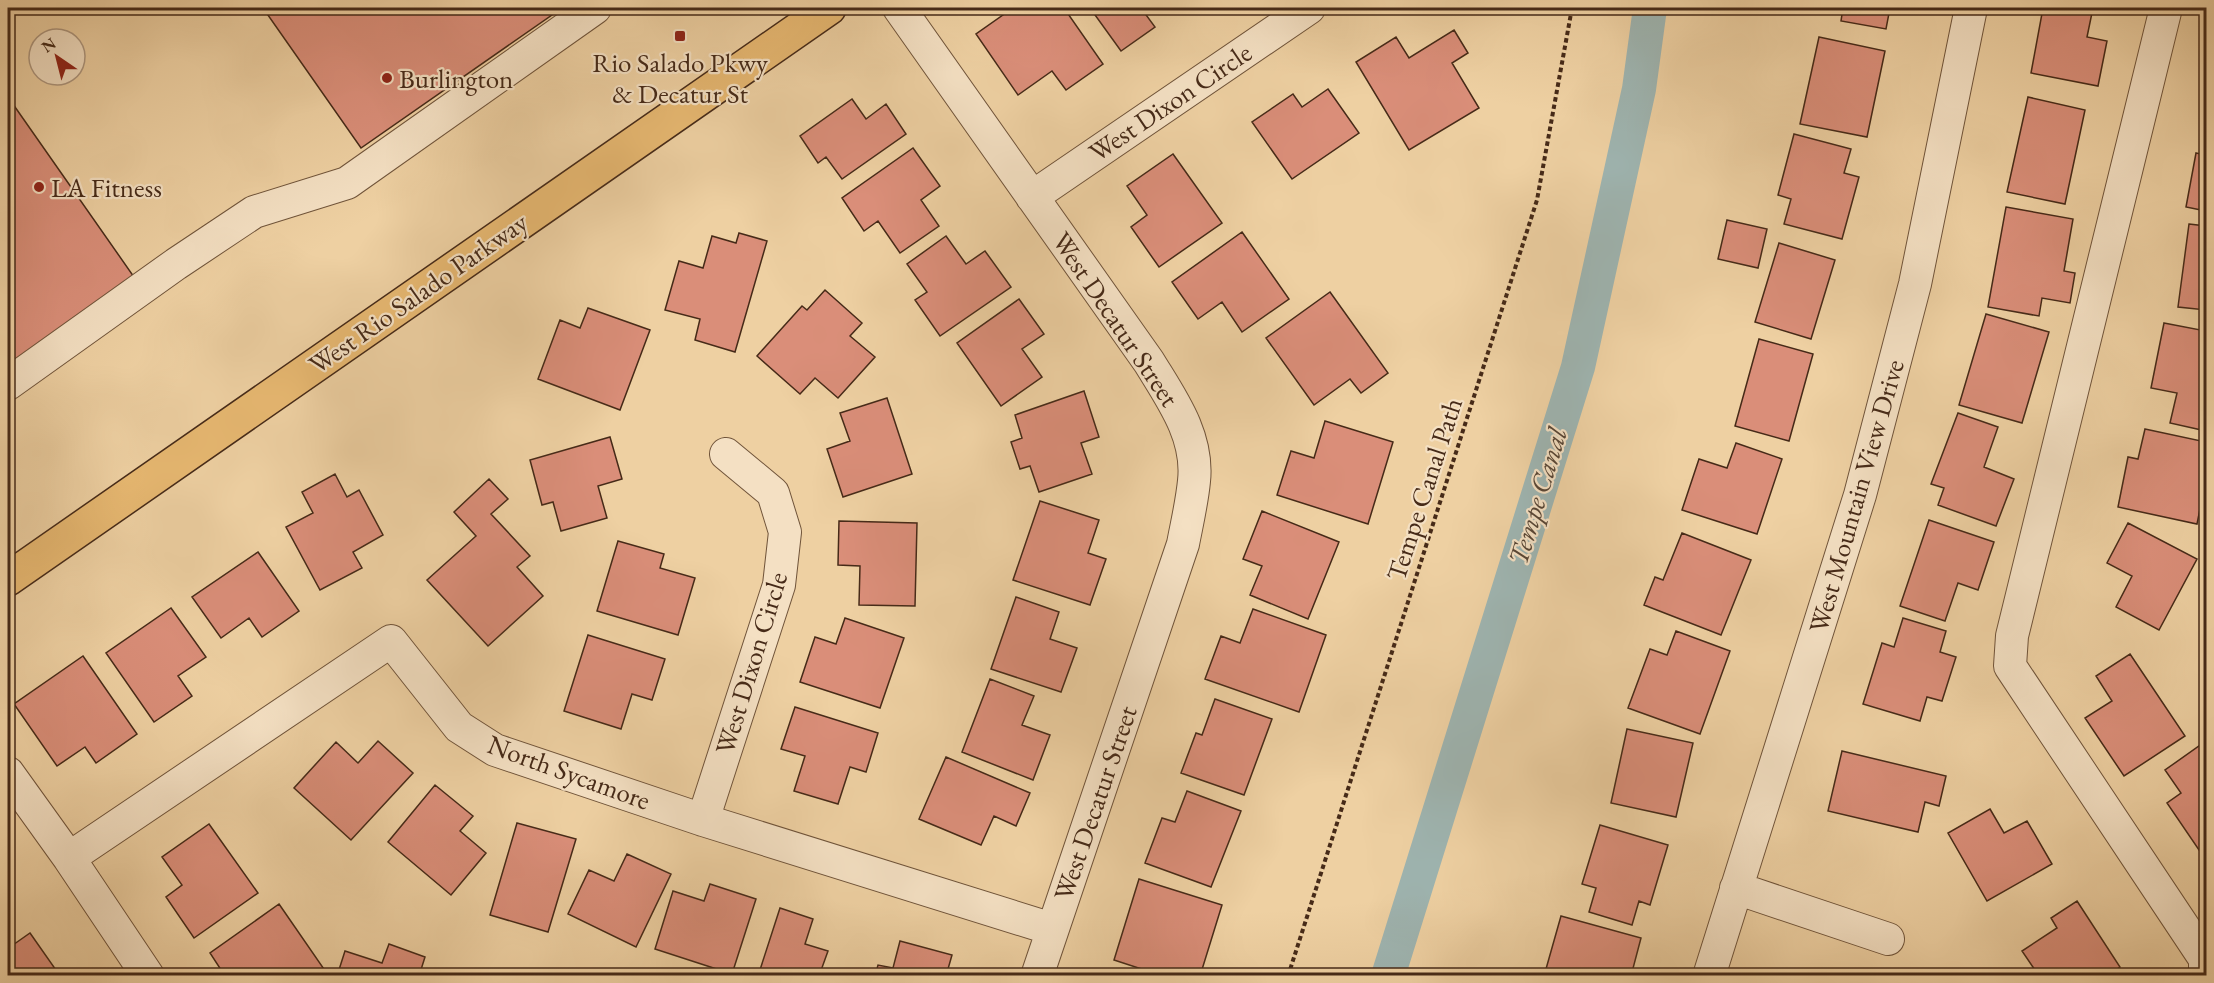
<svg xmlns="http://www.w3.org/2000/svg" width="2214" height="983" font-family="'EB Garamond',serif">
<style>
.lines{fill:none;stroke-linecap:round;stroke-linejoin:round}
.canal{stroke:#9eb4b0;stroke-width:34}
.building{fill:#da8e79;stroke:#462a18;stroke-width:1.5}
.minor-casing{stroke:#70543a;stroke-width:34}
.major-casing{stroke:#462a18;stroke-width:36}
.path{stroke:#462a18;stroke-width:4;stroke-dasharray:4.5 3;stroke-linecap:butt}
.minor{stroke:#f4e0c3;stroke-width:32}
.major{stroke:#e7b871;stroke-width:33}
.poi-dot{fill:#8f2418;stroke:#f4e0c3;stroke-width:2}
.labels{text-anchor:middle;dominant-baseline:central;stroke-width:4.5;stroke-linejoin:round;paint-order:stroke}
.poi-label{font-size:27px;fill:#462a18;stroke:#f4e0c3;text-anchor:start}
.street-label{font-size:27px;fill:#462a18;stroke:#f4e0c3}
.water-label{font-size:28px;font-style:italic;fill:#584636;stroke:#f4e0c3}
</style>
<rect width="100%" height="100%" fill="#eed0a2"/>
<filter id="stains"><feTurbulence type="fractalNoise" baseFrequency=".00333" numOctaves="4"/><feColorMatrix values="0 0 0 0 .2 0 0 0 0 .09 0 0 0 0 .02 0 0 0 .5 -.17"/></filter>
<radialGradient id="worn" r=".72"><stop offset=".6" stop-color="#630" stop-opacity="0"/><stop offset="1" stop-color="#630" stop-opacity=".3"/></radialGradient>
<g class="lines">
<path class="canal" d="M1388,976L1578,367L1639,89L1650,8"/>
</g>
<path class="building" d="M263,8H562L361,148Z
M1013,8H1064L1103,64L1066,90L1052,71L1018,95L976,34Z
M1090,8H1141L1155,27L1121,51Z
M1843,8H1890L1886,29L1841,21Z
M2043,8H2093L2087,37L2107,41L2098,86L2031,73Z
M1454,30L1468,53L1452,63L1479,108L1409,150L1356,62L1396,37L1409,58Z
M1819,37L1885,51L1867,137L1800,124Z
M1328,89L1359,133L1292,179L1252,122L1293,94L1302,107Z
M8,97L134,277L8,367Z
M2028,97L2085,110L2065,204L2007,192Z
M852,99L866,119L886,104L906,134L842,179L826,157L818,163L800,136Z
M1794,134L1851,149L1844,173L1859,177L1842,239L1784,224L1791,199L1778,195Z
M913,148L940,186L921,200L939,226L900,253L878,221L864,231L842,198Z
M2196,153L2206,155V211L2186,207Z
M1173,154L1222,223L1159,267L1131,227L1147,215L1127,186Z
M2006,207L2073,219L2064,271L2075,273L2070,303L2042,298L2039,316L1988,307Z
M1727,220L1767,229L1758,268L1718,259Z
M2189,224L2206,226V310L2178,307Z
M1242,232L1289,299L1242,332L1222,302L1198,319L1172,282Z
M739,233L767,241L735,352L695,340L700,319L665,310L679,261L703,268L712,236L736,243Z
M946,236L966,264L985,251L1011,287L940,336L915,300L927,292L907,264Z
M1779,243L1835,260L1811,339L1755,322Z
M825,290L862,323L850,336L875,357L838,398L815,378L800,394L757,356L802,306L807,310Z
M1330,292L1388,373L1361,393L1350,379L1314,405L1266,338Z
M1019,299L1044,334L1022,349L1042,377L1001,406L957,343Z
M588,308L650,330L620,410L538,379L560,320L580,328Z
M1986,314L2049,332L2022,423L1959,405Z
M2164,323L2206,331V431L2170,423L2177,393L2151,388Z
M1759,339L1813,354L1789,441L1735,426Z
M1084,391L1099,437L1081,443L1092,474L1039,492L1030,466L1020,469L1011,442L1022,438L1015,415Z
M887,398L912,474L843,497L827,449L850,441L840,413Z
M1958,413L1998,427L1984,467L2014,479L1996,526L1938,505L1944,488L1931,484Z
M1325,421L1393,442L1368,524L1277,495L1291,451L1314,458Z
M2145,429L2206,442V479L2197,524L2118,507L2128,457L2138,459Z
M610,437L622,479L598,486L607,518L561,531L553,502L542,505L530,460Z
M1736,443L1782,459L1757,534L1682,510L1699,459L1727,468Z
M335,474L347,497L359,490L383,535L353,552L362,568L320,590L286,527L313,513L302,492Z
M489,479L508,499L491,514L530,556L517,567L543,596L488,646L427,580L476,536L454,512Z
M1040,501L1099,520L1088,553L1106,559L1090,605L1013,580Z
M1262,511L1339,542L1308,619L1250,595L1262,566L1243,559Z
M1929,520L1994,542L1978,590L1958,583L1945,621L1900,606Z
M839,521L917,523L915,606L859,605L860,566L838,565Z
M2128,523L2197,559L2159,630L2116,607L2132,576L2107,563Z
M1682,533L1751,560L1721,635L1644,605L1655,577L1663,580Z
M618,541L664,554L660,568L695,578L678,635L597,611Z
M258,552L299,611L262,637L249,618L221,638L192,597Z
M1016,597L1059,612L1050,639L1077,648L1061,692L991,669Z
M171,608L206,657L178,676L192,696L154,722L106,653Z
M1253,609L1326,635L1299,712L1205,679L1221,636L1240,643Z
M845,618L904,638L880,708L800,682L815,637L836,644Z
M1903,618L1946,631L1940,652L1956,657L1942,701L1927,697L1920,721L1863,704L1882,643L1894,647Z
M1676,631L1730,651L1700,734L1628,708L1650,649L1667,655Z
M588,635L665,659L652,700L632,694L621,729L564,711Z
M2130,654L2185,736L2124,776L2085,718L2112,701L2096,676Z
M83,656L137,734L96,763L85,747L57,766L14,704Z
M990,679L1034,696L1022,725L1050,735L1033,780L962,752Z
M1215,699L1272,719L1244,795L1181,773L1196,733L1202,735Z
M795,707L878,733L866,772L850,767L838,804L794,791L805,756L781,749Z
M1627,729L1693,743L1676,817L1611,803Z
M378,741L413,773L351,840L294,788L336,742L358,763Z
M2206,741V845L2199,850L2167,803L2181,793L2165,770Z
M1842,751L1946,776L1939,806L1925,802L1918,832L1828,811Z
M946,757L1030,793L1016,826L994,816L981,845L919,819Z
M435,785L473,816L460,831L486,853L451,895L388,842Z
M1187,791L1241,811L1211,887L1145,863L1162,818L1175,822Z
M1990,809L2004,833L2027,821L2052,864L1987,901L1948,833Z
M517,823L576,839L548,932L490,915Z
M209,824L258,893L194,938L166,897L182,885L162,857Z
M1600,825L1668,845L1650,905L1639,901L1632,925L1589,912L1596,888L1582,884Z
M627,854L671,874L636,947L568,914L589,870L614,881Z
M1139,879L1222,905L1200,976H1163L1114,960Z
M710,884L756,899L732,974L655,949L673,891L704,901Z
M2077,901L2120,967L2107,976H2039L2022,951L2057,928L2051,918Z
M279,904L326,972L321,976H225L210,953Z
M780,908L813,919L805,944L828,951L819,976H758Z
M1561,916L1641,938L1631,976L1609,973V976H1544Z
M30,933L56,970L48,976H8V944L10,947Z
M900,941L952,955L946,976H875L878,965L893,968Z
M389,944L425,957L419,976H337L345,951L382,963Z"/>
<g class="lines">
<g class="minor-casing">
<path id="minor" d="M899,8L1149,362C1171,398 1199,436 1194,481C1192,502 1187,523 1183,544L1037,976
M2166,8L2012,636L2010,666L2205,959V976
M1032,197L1309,8
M8,384L176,264L254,212L347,183L595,8
M8,773L69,858L148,976
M703,820L779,585L785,532L773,493L726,454
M69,858L391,641L459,727L495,750L703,820L1052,929
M1736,888L1888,939
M1709,976L1860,495L1915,284L1971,8"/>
</g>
<g class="major-casing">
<path id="major" d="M8,579L829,8"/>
</g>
<path class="path" d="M1288,976L1537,200L1572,8"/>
<use href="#minor" class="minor"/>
<use href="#major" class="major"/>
</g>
<g class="poi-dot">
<rect x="674" y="30" width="12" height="12" rx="3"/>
<circle cx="387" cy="78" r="6"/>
<circle cx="39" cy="187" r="6"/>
</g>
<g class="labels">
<g class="poi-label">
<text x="680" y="62" text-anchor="middle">Rio Salado Pkwy<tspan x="680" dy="31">&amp; Decatur St</tspan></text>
<text x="399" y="78">Burlington</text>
<text x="51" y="187">LA Fitness</text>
</g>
<g class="street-label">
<text transform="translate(1170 102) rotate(-34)">West Dixon Circle</text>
<text transform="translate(418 293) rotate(-35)">West Rio Salado Parkway</text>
<text transform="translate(1116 319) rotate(56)">West Decatur Street</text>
<text transform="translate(1424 489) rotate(-72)">Tempe Canal Path</text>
<text transform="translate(1856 496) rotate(-74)">West Mountain View Drive</text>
<text transform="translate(751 663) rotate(-73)">West Dixon Circle</text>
<text transform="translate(569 772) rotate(20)">North Sycamore</text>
<text transform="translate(1095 803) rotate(-71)">West Decatur Street</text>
</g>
<g class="water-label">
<text transform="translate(1537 496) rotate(-73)">Tempe Canal</text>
</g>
</g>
<rect width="2214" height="983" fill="none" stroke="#eed0a2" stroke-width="30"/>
<rect x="9" y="9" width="2196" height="965" fill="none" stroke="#462a18" stroke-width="3"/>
<rect x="15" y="15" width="2184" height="953" fill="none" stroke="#462a18" stroke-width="1.5"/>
<g transform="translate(57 57) rotate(325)"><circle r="28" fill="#f4e0c3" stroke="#ae977f" stroke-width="1.5"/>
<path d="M0-4.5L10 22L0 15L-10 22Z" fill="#8f2418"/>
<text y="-9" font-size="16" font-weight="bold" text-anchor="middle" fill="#462a18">N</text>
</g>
<rect width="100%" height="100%" filter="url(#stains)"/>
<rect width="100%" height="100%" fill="url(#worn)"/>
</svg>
